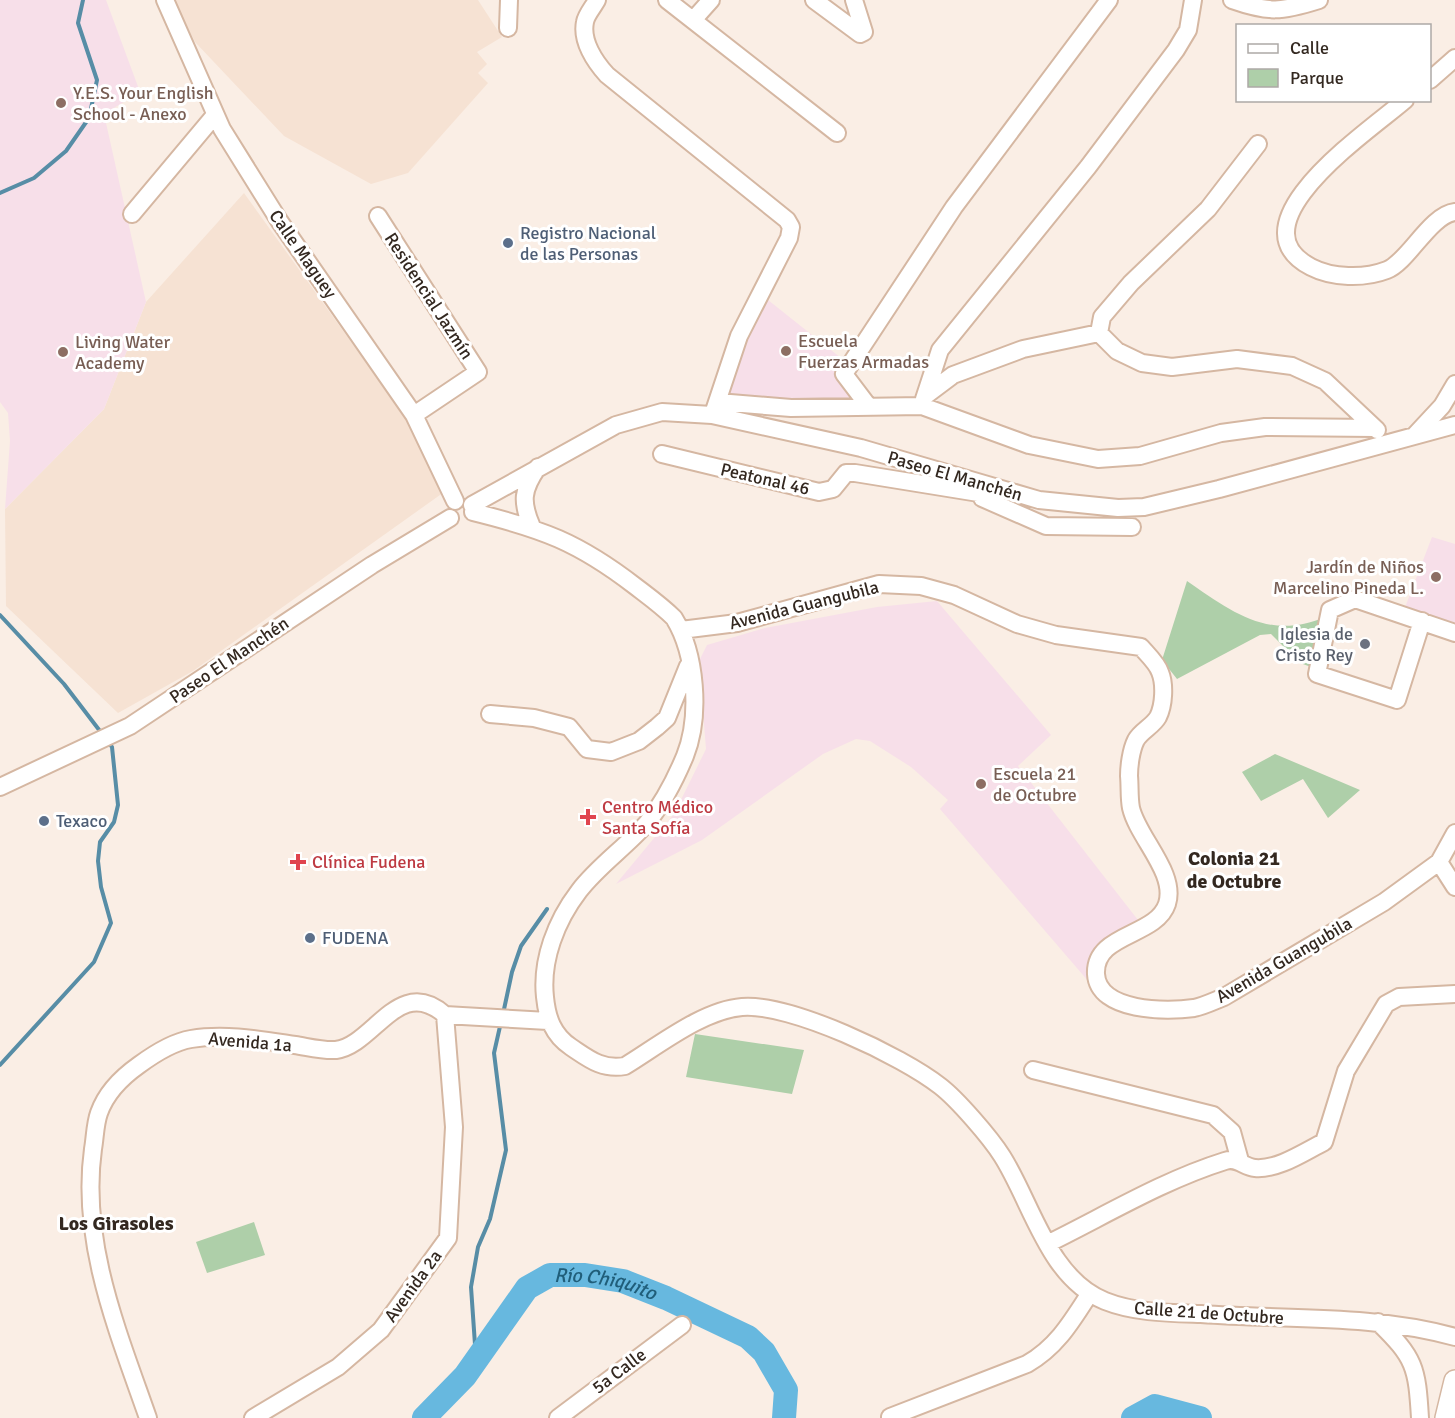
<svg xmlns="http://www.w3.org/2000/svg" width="1455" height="1418" font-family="Signika,sans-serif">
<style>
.industrial{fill:#f6e2d3}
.education{fill:#f7dfe9}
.green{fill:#aecfa9}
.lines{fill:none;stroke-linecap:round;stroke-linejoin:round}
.stream{stroke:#578da6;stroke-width:4}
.river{stroke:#67b8df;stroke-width:24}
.minor-casing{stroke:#d5b7a2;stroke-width:20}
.major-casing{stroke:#d5b7a2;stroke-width:24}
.minor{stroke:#fff;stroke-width:16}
.major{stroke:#fff;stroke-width:21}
.education-dot{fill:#8d6e63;stroke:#fff;stroke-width:2}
.service-dot{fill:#5c6f8a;stroke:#fff;stroke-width:2}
.worship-dot{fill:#6b7280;stroke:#fff;stroke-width:2}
.health-dot{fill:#e0444e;stroke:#fff;stroke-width:2}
.labels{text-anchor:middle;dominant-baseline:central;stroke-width:6;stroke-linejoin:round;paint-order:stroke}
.education-label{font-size:18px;fill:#785e54;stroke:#fff;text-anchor:start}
.service-label{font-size:18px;fill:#4e5e75;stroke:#fff;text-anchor:start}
.street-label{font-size:18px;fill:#332820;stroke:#fff}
.worship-label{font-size:18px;fill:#5b616d;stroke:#fff;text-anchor:end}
.health-label{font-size:18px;fill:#be3a42;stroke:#fff;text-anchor:start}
.neighbourhood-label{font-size:20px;font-weight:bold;fill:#332820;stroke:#fff}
.water-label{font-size:20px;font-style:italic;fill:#205e7a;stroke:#fff}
</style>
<rect width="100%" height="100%" fill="#faeee5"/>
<path class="industrial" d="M173,0H478L502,37L477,52L487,64L478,73L488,83L408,173L371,184L284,136L195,42Z
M244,193L454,485L193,671L118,713L6,606L5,509L104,409L146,302Z"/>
<path class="education" d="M0,0H106L140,92L104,114L146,302L104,409L5,509L10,441L8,413L0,402Z
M763,296L841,358L836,371L861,403L725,397L742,344Z
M1432,537L1455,544V628L1404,610Z
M937,601L1051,735L1018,766L1145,929L1099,950L1089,982L940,809L948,800L911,767L870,741L856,739L823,754L702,840L616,884L674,814L706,749L699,661L707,645L765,628L877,607Z"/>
<path class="green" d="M1187,581C1232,612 1269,641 1325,617L1314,668L1300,663L1271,634L1260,635L1177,679L1162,660Z
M1275,754L1360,790L1328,818L1303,779L1261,801L1242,772Z
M695,1034L804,1050L792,1094L686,1077Z
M254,1222L265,1255L207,1273L196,1242Z"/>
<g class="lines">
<path class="stream" d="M0,193L34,178L66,151L89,118L97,80L78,23L83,0
M0,615L64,684L103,735
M503,1014L512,972L521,946L547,909
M0,1065L94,962L111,923L101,887L98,861L100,842L114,822L118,805L112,747L107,741
M476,1359L471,1287L478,1247L490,1219L506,1150L494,1053L501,1022"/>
<g class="river">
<path id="s1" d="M424,1418L465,1376L527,1288L550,1275H585L623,1281L666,1298L748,1337L764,1352L786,1390L784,1418"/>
<path d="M1133,1418L1155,1406L1200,1418"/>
</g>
<g class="minor-casing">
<path id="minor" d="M165,0L222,129L280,222L414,415L455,501
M597,0C594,6 586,15 585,22C581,41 595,62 607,75L787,220L791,227L789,238L739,336L714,411
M667,0L837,133
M814,0L860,34L864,32L854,0
M1232,0C1269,13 1281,12 1319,0
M694,19L711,0
M508,28L509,0
M1430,80L1455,58
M1405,100C1372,129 1229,224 1311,267C1332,278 1364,279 1387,270C1408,262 1430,215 1455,212
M132,214L215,115
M378,216L478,372L414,415
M1099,333L1102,317L1131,283L1208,209L1258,144
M925,396L953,375L1023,349L1099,333L1117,351L1142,363L1172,367L1237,359L1292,366L1325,381L1377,430
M924,399L940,350L1088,167L1176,50L1188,30L1193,0
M718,402L791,408L922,406L1029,445L1098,459L1140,456L1221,433L1265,427L1375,428
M869,407L844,374L954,207L1109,0
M1415,435L1442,406L1455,384
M662,454L819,492L833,489L846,473H855L997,496
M982,498L1046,526L1132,527
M472,505L616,425L662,412L712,415L861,448L1039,500L1118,508L1144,507L1219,489L1455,425
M473,512C542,529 578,542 635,586C648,596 662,606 674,618C696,654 701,716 685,756C675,780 664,802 647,823C626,847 598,866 579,891C556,921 541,960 545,997C547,1018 553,1035 571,1047C589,1059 602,1070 625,1066C658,1046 703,1010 742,1007C790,1003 902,1056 940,1086C957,1099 990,1137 1002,1156C1032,1203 1048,1278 1105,1301C1135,1313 1170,1313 1201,1314C1285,1320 1374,1314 1455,1337
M532,527C521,502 522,490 538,467
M1422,621L1397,700L1317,674L1330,610L1355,599L1455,633
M681,630L737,623L879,584L921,586L954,595L1017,624L1056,635L1141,647C1147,654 1157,663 1160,672C1165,684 1164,705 1158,717C1153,726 1141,731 1136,740C1131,750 1129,766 1129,776C1130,786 1129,798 1131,808C1138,838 1177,873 1167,904C1156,937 1094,933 1096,974C1098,1012 1167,1012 1194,1008C1204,1006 1214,1001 1224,997L1384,902L1439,862L1455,833
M490,714L534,718L569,727L587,749L611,752L639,741L657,727L667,718L688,666
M0,787L130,726L372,565L450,518
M1439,862L1455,887
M1033,1070L1213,1115L1232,1132L1240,1161
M1049,1243C1106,1215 1164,1180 1225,1161C1237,1157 1244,1167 1255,1168C1278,1170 1304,1152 1324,1142L1346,1071L1386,1004L1399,997L1455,994
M1378,1322C1415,1358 1417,1367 1420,1418
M890,1417L1027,1364C1057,1347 1072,1321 1090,1293
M148,1418C118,1332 80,1242 93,1149C95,1138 95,1124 99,1113C106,1093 122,1077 139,1065C154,1054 173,1042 191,1039C225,1033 262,1040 295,1045C308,1047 323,1051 336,1050C374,1045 399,974 445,1015L548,1021
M253,1418L338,1367L381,1330L448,1238L454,1127L445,1015
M558,1418L682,1325"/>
</g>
<g class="major-casing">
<path id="major" d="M1446,1418L1455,1381"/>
</g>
<use href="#minor" class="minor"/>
<use href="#major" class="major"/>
</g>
<g class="education-dot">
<circle cx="61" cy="103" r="6"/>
<circle cx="786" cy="351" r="6"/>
<circle cx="63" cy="352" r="6"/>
<circle cx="1436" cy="577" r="6"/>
<circle cx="981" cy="784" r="6"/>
</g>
<g class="service-dot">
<circle cx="508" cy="243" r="6"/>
<circle cx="44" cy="821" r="6"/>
<circle cx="310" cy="938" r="6"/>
</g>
<circle class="worship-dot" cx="1365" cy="644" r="6"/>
<g class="health-dot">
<path d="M585 808h6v6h6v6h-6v6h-6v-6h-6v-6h6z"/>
<path d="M295 853h6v6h6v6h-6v6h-6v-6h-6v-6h6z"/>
</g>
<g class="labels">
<g class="education-label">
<text x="73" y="93">Y.E.S. Your English<tspan x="73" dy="21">School - Anexo</tspan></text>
<text x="798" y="341">Escuela<tspan x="798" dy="21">Fuerzas Armadas</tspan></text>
<text x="75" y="342">Living Water<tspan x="75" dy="21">Academy</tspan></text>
<text x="1424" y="567" text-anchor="end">Jardín de Niños<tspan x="1424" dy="21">Marcelino Pineda L.</tspan></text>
<text x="993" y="774">Escuela 21<tspan x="993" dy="21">de Octubre</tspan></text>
</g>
<g class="service-label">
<text x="520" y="233">Registro Nacional<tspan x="520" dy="21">de las Personas</tspan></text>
<text x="56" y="821">Texaco</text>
<text x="322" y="938">FUDENA</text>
</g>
<g class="street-label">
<text transform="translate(303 254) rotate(55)">Calle Maguey</text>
<text transform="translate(429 296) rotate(57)">Residencial Jazmín</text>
<text transform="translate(955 476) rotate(16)">Paseo El Manchén</text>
<text transform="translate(765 479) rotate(13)">Peatonal 46</text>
<text transform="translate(804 605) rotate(-14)">Avenida Guangubila</text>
<text transform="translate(229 660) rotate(-34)">Paseo El Manchén</text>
<text transform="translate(1284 960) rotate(-30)">Avenida Guangubila</text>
<text transform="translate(250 1042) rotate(5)">Avenida 1a</text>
<text transform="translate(413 1286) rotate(-54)">Avenida 2a</text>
<text transform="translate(1209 1313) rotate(4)">Calle 21 de Octubre</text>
<text transform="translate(619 1371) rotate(-37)">5a Calle</text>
</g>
<g class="worship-label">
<text x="1353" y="634">Iglesia de<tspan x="1353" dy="21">Cristo Rey</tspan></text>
</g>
<g class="health-label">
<text x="602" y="807">Centro Médico<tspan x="602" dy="21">Santa Sofía</tspan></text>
<text x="312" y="862">Clínica Fudena</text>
</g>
<g class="neighbourhood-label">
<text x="1234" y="858">Colonia 21<tspan x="1234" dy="23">de Octubre</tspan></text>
<text x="116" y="1223">Los Girasoles</text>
</g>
<g class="water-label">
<text stroke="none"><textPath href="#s1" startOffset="249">Río Chiquito</textPath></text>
</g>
</g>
<rect x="1236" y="24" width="195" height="78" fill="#ffffff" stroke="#ada9a6" stroke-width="1.5"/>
<rect x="1248" y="44" width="30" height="9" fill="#ffffff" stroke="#ada9a6" stroke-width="1.5"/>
<text x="1290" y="54" font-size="18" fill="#332820">Calle</text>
<rect x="1248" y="69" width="30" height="18" fill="#aecfa9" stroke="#ada9a6" stroke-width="1.5"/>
<text x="1290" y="84" font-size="18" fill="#332820">Parque</text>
</svg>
